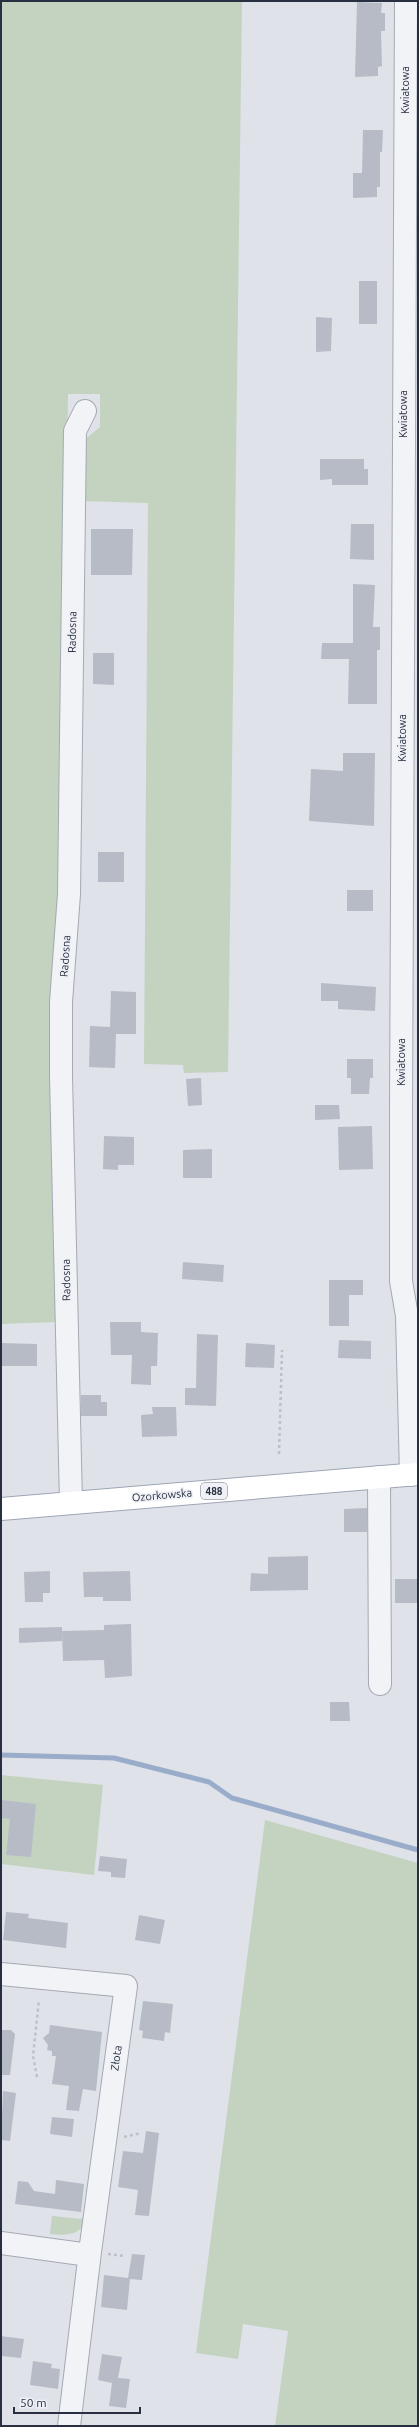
<svg xmlns="http://www.w3.org/2000/svg" width="419" height="2427" font-family="Ubuntu,sans-serif">
<style>
.green{fill:#c3d3c0}
.lines{fill:none;stroke-linecap:round;stroke-linejoin:round}
.stream{stroke:#99adca;stroke-width:5}
.building{fill:#b6bbc6}
.minor-casing{stroke:#a4a9b3;stroke-width:24}
.major-casing{stroke:#9ea6b5;stroke-width:24}
.path{stroke:#bdc0c7;stroke-width:2.5;stroke-dasharray:3 3;stroke-linecap:butt}
.minor{stroke:#f2f3f7;stroke-width:22}
.major{stroke:#fff;stroke-width:22}
.labels{text-anchor:middle;dominant-baseline:central;stroke-width:3.5;stroke-linejoin:round;paint-order:stroke}
.shield{fill:#eff1f6;stroke:#636977;stroke-width:1}
.shield-label{font-size:10px;font-weight:bold;fill:#272f40}
.street-label{font-size:11px;fill:#272f40;stroke:#eff1f6}
</style>
<rect width="100%" height="100%" fill="#dfe2e9"/>
<path class="green" d="M1,1H242L228,1072L184,1073L183,1065L144,1064L148,503L82,501L84,440L100,427V394H68L57,1322L1,1324Z
M1,1775L103,1785L94,1875L1,1864Z
M265,1820L418,1863V2426H275L288,2331L243,2324L238,2359L196,2353Z
M88,2214C84,2235 68,2236 50,2234L52,2216L81,2219Z"/>
<g class="lines">
<path class="stream" d="M1,1755L114,1758L209,1782L232,1798L418,1850"/>
</g>
<path class="building" d="M357,2L382,3L381,13H385V31H381L382,66L378,67V76L355,77Z
M363,130H383L382,152H380V187H377V197L353,198V173H362Z
M359,281H377V324H359Z
M316,317L332,318L331,351L316,352Z
M320,459H364V469H368V485H332V479L320,480Z
M351,524H374V560L350,559Z
M91,529H133L132,575H91Z
M353,584L375,585L373,627H380V650H377V704H348L349,659H321L322,643H353Z
M93,653H114V685L93,684Z
M343,753H375L374,826L309,821L311,769L343,771Z
M98,852H124V882H98Z
M347,890H373V911H347Z
M321,983L376,987L375,1011L338,1009V1001H321Z
M111,991L136,992V1034H116L115,1068L89,1067L90,1026L110,1027Z
M347,1059H373V1078H370L369,1094H351V1078H347Z
M201,1078L202,1105L188,1106L186,1079Z
M315,1105H339L340,1119L315,1120Z
M372,1126L373,1169L339,1170L338,1127Z
M104,1136L134,1137V1165H118V1170L103,1169Z
M212,1149V1178H183V1150Z
M183,1262L224,1265L223,1282L182,1279Z
M329,1280H363V1295H349V1326H329Z
M110,1322H141V1332L158,1333L157,1366H151V1385L131,1384L132,1355H111Z
M197,1334L218,1335L216,1406L185,1405V1388H196Z
M339,1340L371,1341V1359L338,1358Z
M1,1343L37,1344V1366H1Z
M246,1343L275,1345L274,1368L245,1367Z
M81,1395H101V1402H107V1416H81Z
M152,1407H176L177,1436L142,1437L141,1415L153,1414Z
M367,1508V1532H344V1509Z
M308,1556V1590L250,1591L251,1573L268,1574V1557Z
M50,1571V1593H43V1602H25L24,1572Z
M130,1571L131,1601H103V1597H84L83,1572Z
M395,1579H418V1603H395Z
M131,1624L132,1676L105,1678L104,1660L63,1661L62,1631L104,1630V1625Z
M62,1627V1641L19,1643V1628Z
M330,1702H349L350,1721H330Z
M1,1800L36,1804L31,1857L6,1855L10,1819L1,1818Z
M100,1856L127,1859L125,1878L111,1877V1872L98,1871Z
M6,1912L29,1914L28,1918L68,1923L66,1948L3,1940Z
M139,1915L165,1920L160,1944L135,1940Z
M143,2001L173,2004L170,2033L165,2032L164,2041L142,2038L143,2031L139,2030Z
M50,2025L102,2032L96,2091L83,2089L79,2111L66,2110L69,2086L52,2084L56,2056H52V2051L47,2050L48,2045L43,2038L49,2033Z
M1,2030H11L15,2034L10,2075H1Z
M3,2091L16,2093L10,2141L1,2140Z
M52,2117L74,2119L72,2137L50,2134Z
M146,2131L159,2133L149,2216L135,2215L138,2190L118,2187L123,2151L143,2153Z
M56,2180L84,2184L81,2212L15,2204L18,2181L28,2182L34,2191L55,2194Z
M132,2254L145,2255L142,2280L130,2279L127,2310L101,2307L104,2275L128,2278Z
M1,2336L24,2339L21,2358L1,2356Z
M102,2354L122,2357L118,2378L130,2379L126,2408L109,2406L112,2383L98,2380Z
M33,2361L52,2364L51,2368L60,2369L58,2389L30,2385Z"/>
<g class="lines">
<g class="minor-casing">
<path id="minor" d="M406,1L401,1112V1281L407,1316L411,1475
M379,1477L380,1684
M71,1503L61,1076V1002L69,894L75,431L85,411
M1,1974L126,1986L90,2252L69,2426
M1,2243L89,2255"/>
</g>
<g class="major-casing">
<path id="major" d="M1,1509L418,1474"/>
</g>
<path class="path" d="M279,1454L282,1350
M37,2077L33,2056L39,2000
M124,2137L141,2133
M108,2254L125,2256"/>
<use href="#minor" class="minor"/>
<use href="#major" class="major"/>
</g>
<g class="labels">
<rect class="shield" x="201" y="1483" width="26" height="16" rx="3"/>
<g class="shield-label">
<text x="214" y="1491">488</text>
</g>
<g class="street-label">
<text transform="translate(405 90) rotate(-90)">Kwiatowa</text>
<text transform="translate(403 414) rotate(-90)">Kwiatowa</text>
<text transform="translate(72 632) rotate(-89)">Radosna</text>
<text transform="translate(402 738) rotate(-90)">Kwiatowa</text>
<text transform="translate(65 956) rotate(-86)">Radosna</text>
<text transform="translate(401 1062) rotate(-90)">Kwiatowa</text>
<text transform="translate(66 1280) rotate(-91)">Radosna</text>
<text transform="translate(162 1495) rotate(-5)">Ozorkowska</text>
<text transform="translate(116 2058) rotate(-82)">Złota</text>
</g>
</g>
<rect width="419" height="2427" fill="none" stroke="#272f40" stroke-width="4"/>
<path d="M14 2407v6h126v-6" fill="none" stroke="#272f40" stroke-width="2"/>
<text x="20" y="2407" font-size="12" fill="#272f40" stroke="#eff1f6" stroke-width="3" paint-order="stroke">50 m</text>
</svg>
